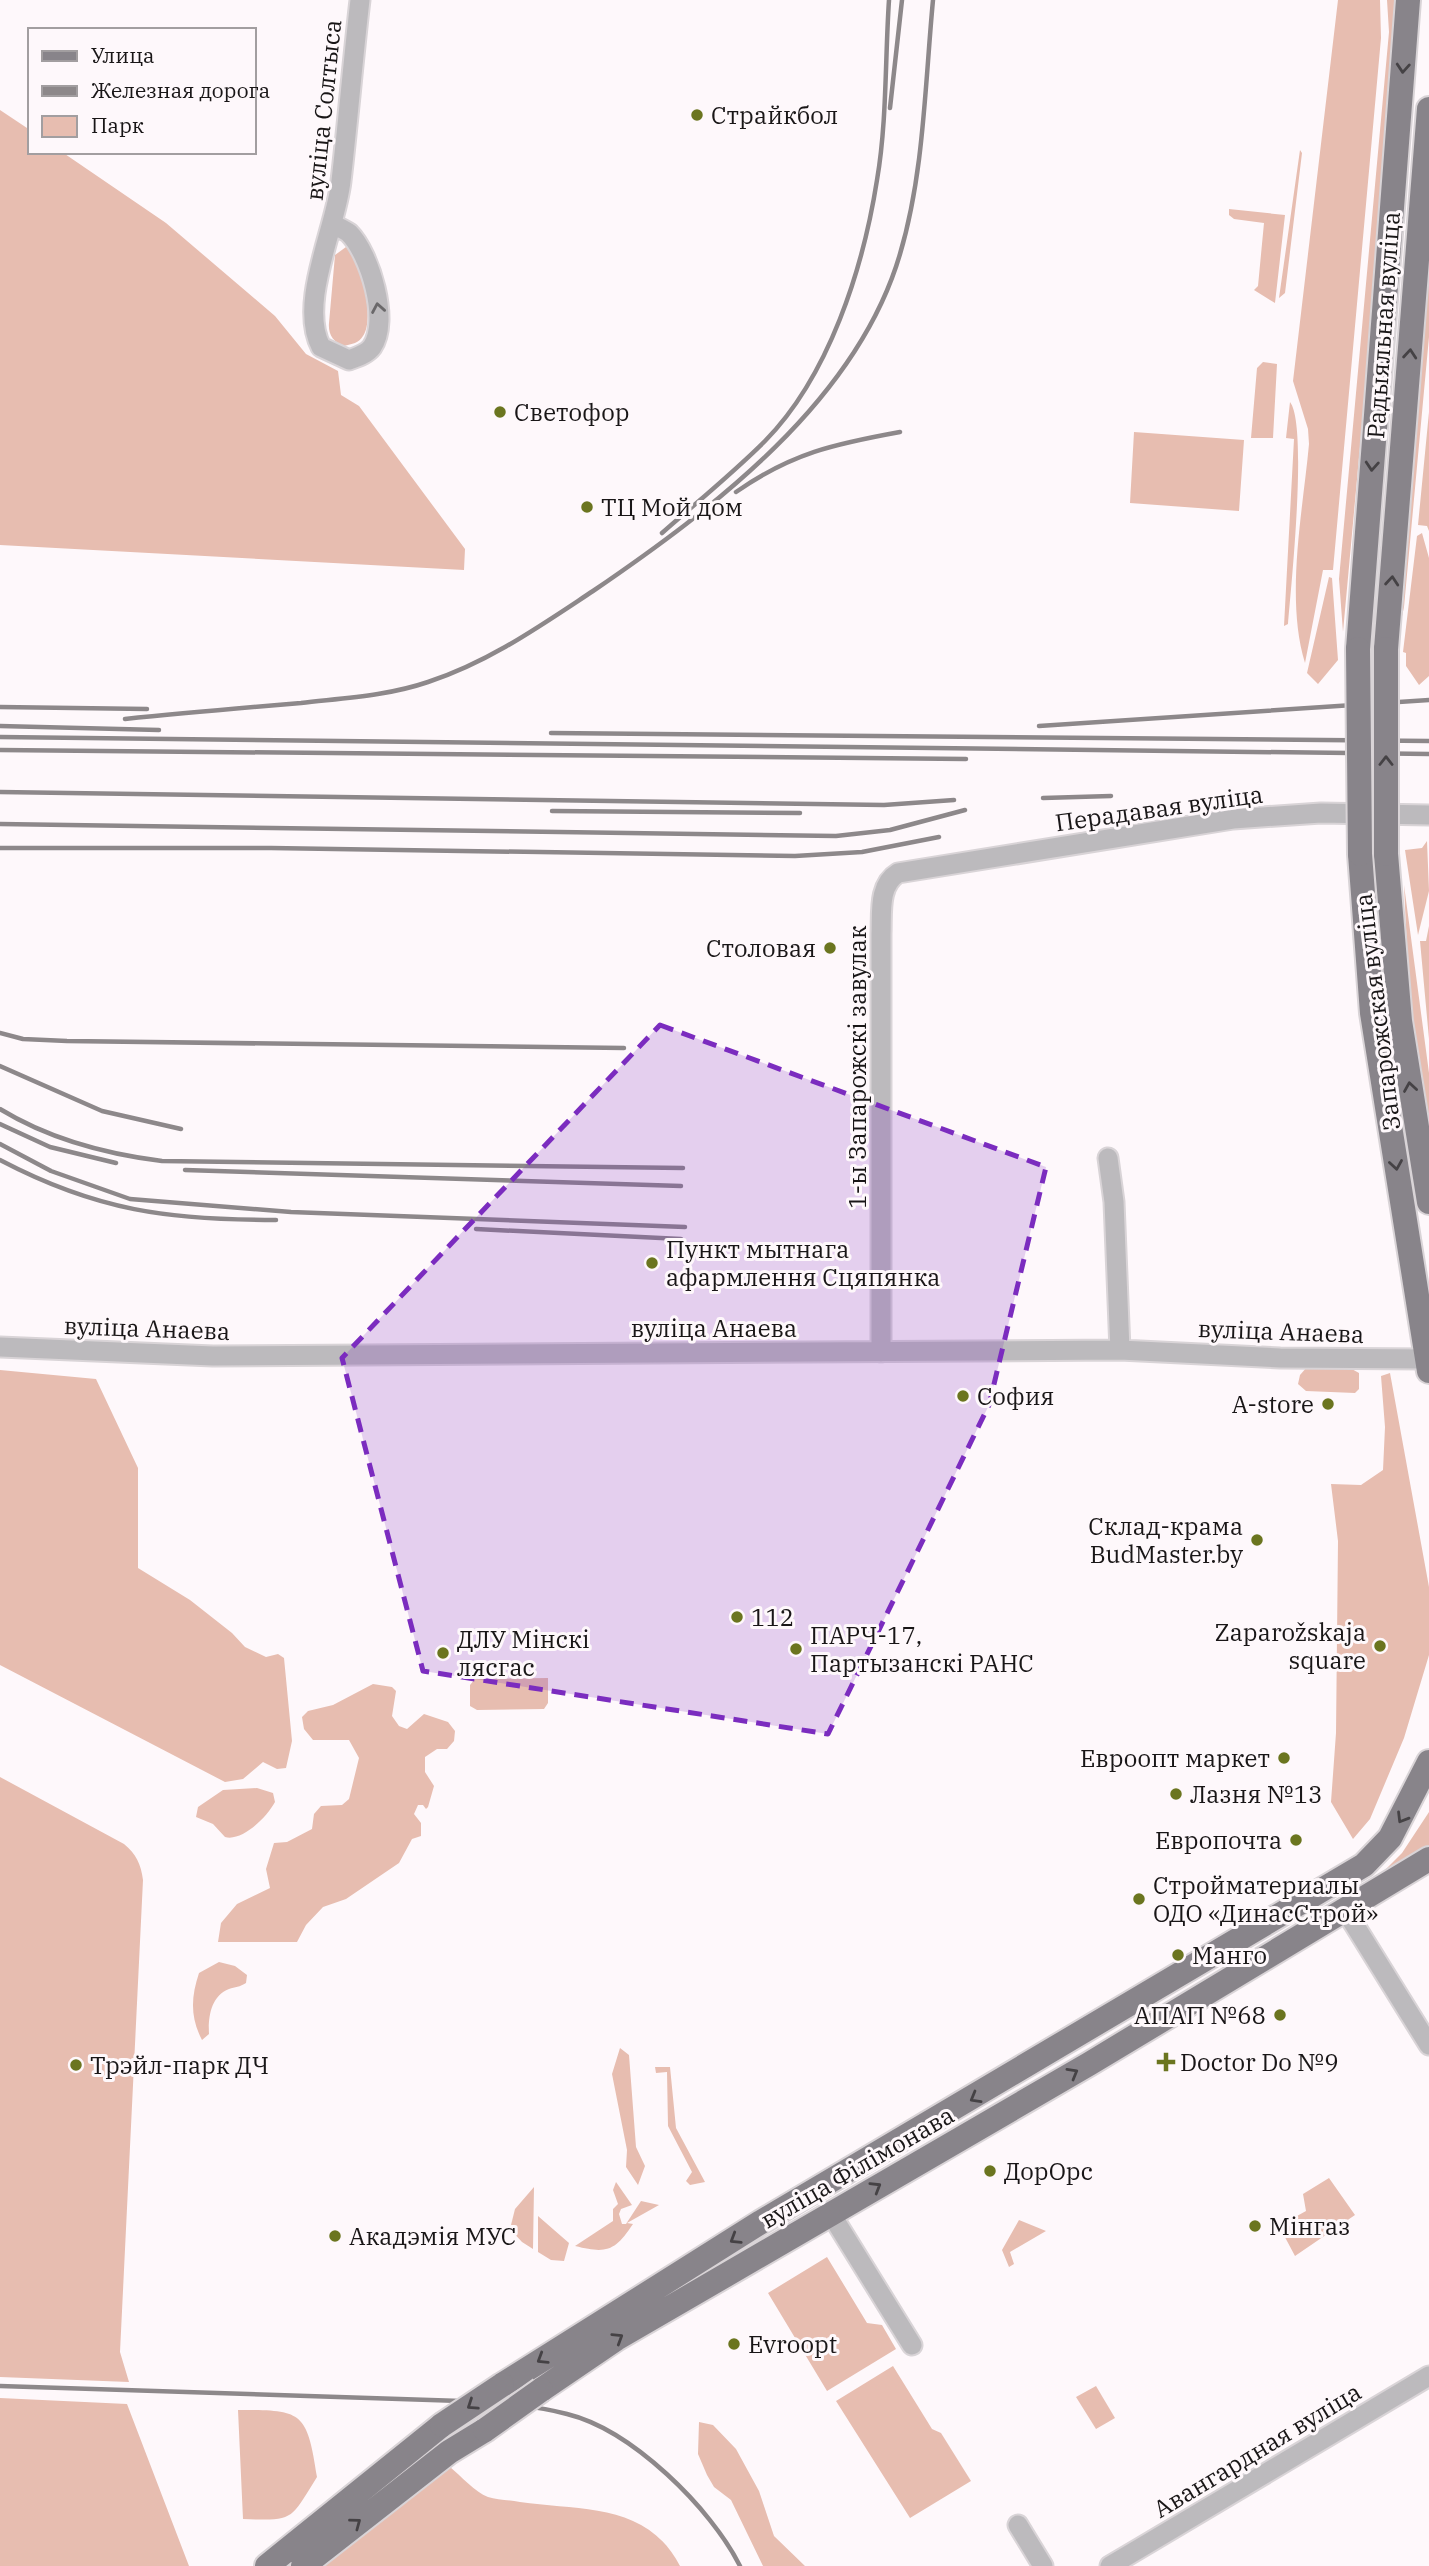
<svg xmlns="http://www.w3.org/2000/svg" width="1429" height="2566" font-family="'IBM Plex Serif',serif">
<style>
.green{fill:#e7bdb0}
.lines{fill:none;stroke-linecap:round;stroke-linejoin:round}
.minor-casing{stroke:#d9d4d7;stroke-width:23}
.major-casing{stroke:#d9d4d7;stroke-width:28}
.minor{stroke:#bcbabd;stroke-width:19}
.major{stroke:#88848a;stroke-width:24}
.rail{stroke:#8d888a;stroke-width:4.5}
.major-bridge-casing{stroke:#d9d4d7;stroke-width:28;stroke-linecap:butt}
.major-bridge{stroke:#88848a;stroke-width:24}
.oneway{stroke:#454245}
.oneway2{stroke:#6a686a}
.marked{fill:#7b2cbf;fill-opacity:0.2;stroke:#7b2cbf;stroke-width:5;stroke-dasharray:14 9;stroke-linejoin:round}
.poi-dot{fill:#6b751f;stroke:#fef8fb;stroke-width:2.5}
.labels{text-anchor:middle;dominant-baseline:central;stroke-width:6;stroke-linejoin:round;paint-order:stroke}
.street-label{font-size:24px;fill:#191617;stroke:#fef8fb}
.poi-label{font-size:24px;fill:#191617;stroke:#fef8fb;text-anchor:start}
</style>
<rect width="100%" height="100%" fill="#fef8fb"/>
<path class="green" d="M1338,0H1380L1381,38L1333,570H1323L1305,663C1285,598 1303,510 1309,444L1308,429L1293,381Z
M1387,0H1401L1343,632L1339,579L1389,32Z
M0,110L30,130V152H62L166,223L275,316L306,354L338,371L341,395L359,406L465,549L464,570L0,545Z
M1300,150L1302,153L1285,293L1279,298Z
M1229,209L1285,215L1275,303L1254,290L1258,286L1264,223L1234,219L1229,215Z
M1429,246V337L1404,607L1395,649Z
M346,247C362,259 375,320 363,336C359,343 352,344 344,346C333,342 328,334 329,323L335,255Z
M1263,362L1277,364L1273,438H1251L1257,368Z
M1290,402C1308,425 1291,587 1288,624L1284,626L1294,439L1286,438Z
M1429,412V531L1427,526L1418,525Z
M1134,432L1244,440L1239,511L1130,503Z
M1422,533L1429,558V676L1419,685L1406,666V653L1403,652L1417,536Z
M1329,577L1332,578L1338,660L1318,684L1307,673Z
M1427,841L1429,891L1418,935L1405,850L1422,848Z
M1404,885L1429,1073V1142L1410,1013Z
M1429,926V1039L1420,941H1426Z
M1307,1367L1350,1368L1359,1373V1389L1355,1393L1306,1391L1298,1384L1300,1375Z
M0,1370L96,1379L138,1468V1568L190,1600L232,1633L245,1647L266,1657L278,1654L284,1658L292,1741L286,1768L277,1769L263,1762L243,1779L225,1782L0,1665Z
M1390,1373L1429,1587V1655L1404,1738L1370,1819L1353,1839L1331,1802L1336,1733L1338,1541L1331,1484L1361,1485L1383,1470L1385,1427L1381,1376Z
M548,1678V1703L544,1709L477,1710L470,1706V1685L475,1679Z
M373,1684L392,1687L396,1691L392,1716L399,1726L407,1729L424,1714L448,1722L455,1731L454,1741L447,1749H437L425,1757V1772L434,1786L428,1807L426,1809L423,1805H418L414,1814L421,1823V1836L412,1839L399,1863L346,1899L323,1907L306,1925L297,1942H218L221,1923L237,1904L270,1888L266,1869L274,1843L287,1842L312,1829L314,1814L321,1806L342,1805L349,1799L359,1758L349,1740H313L304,1729L302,1717L308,1711L333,1705Z
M0,1777L124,1844C136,1854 141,1864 143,1880L120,2352L129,2382L0,2377Z
M257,1788L273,1793L275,1802C267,1817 242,1842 225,1837L213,1824L196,1817L198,1807L223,1790Z
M1429,1812V1851L1378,1877L1402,1853Z
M219,1962L235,1966L247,1975L246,1983C240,1987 235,1987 229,1989C211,1996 208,2017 209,2034L202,2040C190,2017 191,1997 199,1973Z
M620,2048L629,2055L636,2147L645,2166L638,2185L626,2167L627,2150L612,2074Z
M655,2067H670L676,2128L705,2182L690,2185L686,2181L692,2172L668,2126L667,2072L656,2073Z
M1329,2178L1355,2215L1295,2256L1279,2226L1306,2211L1303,2194Z
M616,2182L632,2205L621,2209L619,2214L622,2224H626L641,2201L659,2205L627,2223L633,2224C615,2251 607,2254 575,2246L613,2221V2209L618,2204L613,2190Z
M534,2187L533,2249L522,2242L510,2229L515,2209Z
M538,2216L569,2243L564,2261L551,2260L538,2252Z
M1019,2220L1046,2231L1010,2252L1014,2264L1009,2267L1002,2250Z
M827,2257L867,2323L882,2325L896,2349L827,2391L768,2293Z
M893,2366L932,2429L941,2433L971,2481L910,2518L836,2401Z
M1096,2386L1115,2418L1096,2429L1076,2397Z
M0,2398L127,2404L189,2566H0Z
M238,2410C302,2410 307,2411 317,2477C290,2520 295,2521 243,2519Z
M699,2422L713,2425L736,2449L759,2491L774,2536L805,2566H763L731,2500L714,2487L707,2475L698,2454Z
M450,2467C461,2476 475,2492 488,2497C497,2500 510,2500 520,2502C581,2511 647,2502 680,2566H323Z"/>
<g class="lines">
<g class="minor-casing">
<path id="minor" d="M334,225C338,227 345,230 349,233C370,254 390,321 372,347C367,354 357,357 349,360L321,347C298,303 336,228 341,181C348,121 353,60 360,0
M1108,1158L1114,1202L1120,1350
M0,1347L213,1356L1120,1350L1280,1358L1427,1359
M881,1352V934C882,913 878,885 898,873L1233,819L1321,813L1429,815
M1344,1908L1429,2045
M831,2214L912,2345
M1018,2525L1043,2566
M1110,2566L1429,2376"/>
</g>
<g class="major-casing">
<path id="major" d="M1358,649L1408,0
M1386,649L1429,109
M1360,854L1372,1013L1429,1371
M1386,854L1400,1021L1429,1202
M502,2385L761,2222L1364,1865L1390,1838L1429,1762
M541,2390L616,2339L1089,2064L1429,1859
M267,2566L442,2425
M303,2566L449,2452L485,2430"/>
</g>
<use href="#minor" class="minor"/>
<use href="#major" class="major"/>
<path class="rail" d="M890,108L902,0
M736,492C792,453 834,444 900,432
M662,533C696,503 733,473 765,441C829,376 863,269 877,180C887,122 885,59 889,0
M0,707L147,709
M125,719C184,713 242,708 301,703C344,698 387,696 428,682C489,662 540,626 593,591C713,509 857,401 900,254C924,173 925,84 933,0
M0,726L159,730
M1039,726L1429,700
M551,733L1429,741
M0,737L1429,754
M0,750L966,759
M0,792L884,805L954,800
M1043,798L1111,796
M552,811L800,813
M0,824L836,836L890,830L965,810
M0,848H271L795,856L862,852L939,837
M0,1033L23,1039L67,1041L624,1048
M0,1066L102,1111L181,1129
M0,1109C49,1139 106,1154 162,1161L683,1168
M0,1124L50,1147L116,1163
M0,1144L51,1171L130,1199L291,1212L685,1227
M0,1160C97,1211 169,1220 276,1220
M185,1170L681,1186
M476,1229L681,1239
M0,2386L461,2401C497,2403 533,2405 567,2414C632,2430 711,2508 740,2566"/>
<g class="major-bridge-casing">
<path id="major-bridge" d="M1358,649L1360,854
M1386,854V649
M442,2425L502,2385
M485,2430L541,2390"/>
</g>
<use href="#major-bridge" class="major-bridge"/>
</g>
<defs><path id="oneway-chevron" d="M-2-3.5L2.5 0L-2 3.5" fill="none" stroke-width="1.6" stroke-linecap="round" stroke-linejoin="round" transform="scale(1.75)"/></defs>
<g class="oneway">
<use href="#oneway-chevron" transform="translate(1403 68) rotate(94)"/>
<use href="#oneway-chevron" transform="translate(1410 354) rotate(-85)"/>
<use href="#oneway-chevron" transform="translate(1372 466) rotate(94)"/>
<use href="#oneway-chevron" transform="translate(1392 581) rotate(-85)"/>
<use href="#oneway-chevron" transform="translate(1386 761) rotate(-90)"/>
<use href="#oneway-chevron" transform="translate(1410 1087) rotate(-99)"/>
<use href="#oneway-chevron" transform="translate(1396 1165) rotate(81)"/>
<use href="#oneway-chevron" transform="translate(1402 1818) rotate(121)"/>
<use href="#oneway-chevron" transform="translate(1073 2073) rotate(-30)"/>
<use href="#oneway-chevron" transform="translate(975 2098) rotate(150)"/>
<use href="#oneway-chevron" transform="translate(876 2187) rotate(-31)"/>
<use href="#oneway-chevron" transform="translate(735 2239) rotate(148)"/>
<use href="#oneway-chevron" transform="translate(618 2338) rotate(-32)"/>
<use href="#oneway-chevron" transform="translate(542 2359) rotate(148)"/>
<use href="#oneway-chevron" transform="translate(472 2405) rotate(146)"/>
<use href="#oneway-chevron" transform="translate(356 2523) rotate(-37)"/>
</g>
<use class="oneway2" href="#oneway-chevron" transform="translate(378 308) rotate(-100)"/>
<path class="marked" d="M660,1025L1046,1167L989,1405L828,1734L423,1671L342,1358Z"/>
<g class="poi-dot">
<circle cx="697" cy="115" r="7"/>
<circle cx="500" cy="412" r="7"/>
<circle cx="587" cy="507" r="7"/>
<circle cx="830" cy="948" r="7"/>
<circle cx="652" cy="1263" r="7"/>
<circle cx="963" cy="1396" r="7"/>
<circle cx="1328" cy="1404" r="7"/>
<circle cx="1257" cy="1540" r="7"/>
<circle cx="737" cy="1617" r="7"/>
<circle cx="1380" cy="1646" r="7"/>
<circle cx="796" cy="1649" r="7"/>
<circle cx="443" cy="1653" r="7"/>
<circle cx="1284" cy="1758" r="7"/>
<circle cx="1176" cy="1794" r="7"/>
<circle cx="1296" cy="1840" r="7"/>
<circle cx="1139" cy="1899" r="7"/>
<circle cx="1178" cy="1955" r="7"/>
<circle cx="1280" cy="2015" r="7"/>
<path d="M1162.5 2051.5h7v7h7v7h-7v7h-7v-7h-7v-7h7z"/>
<circle cx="76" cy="2065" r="7"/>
<circle cx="990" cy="2171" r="7"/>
<circle cx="1255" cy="2226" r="7"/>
<circle cx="335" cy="2236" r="7"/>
<circle cx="734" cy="2344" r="7"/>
</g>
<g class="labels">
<g class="street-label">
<text transform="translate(323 110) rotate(-84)">вуліца Солтыса</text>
<text transform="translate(1383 325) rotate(-86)">Радыяльная вуліца</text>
<text transform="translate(1159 808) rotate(-8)">Перадавая вуліца</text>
<text transform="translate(1377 1012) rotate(-97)">Запарожская вуліца</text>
<text transform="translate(857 1067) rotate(-90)">1-ы Запарожскі завулак</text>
<text transform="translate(147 1328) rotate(2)">вуліца Анаева</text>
<text x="714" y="1328">вуліца Анаева</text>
<text transform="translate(1281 1331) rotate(2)">вуліца Анаева</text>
<text transform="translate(857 2167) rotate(-30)">вуліца Філімонава</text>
<text transform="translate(1257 2450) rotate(-31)">Авангардная вуліца</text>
</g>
<g class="poi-label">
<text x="711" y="115">Страйкбол</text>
<text x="514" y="412">Светофор</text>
<text x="601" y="507">ТЦ Мой дом</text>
<text x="816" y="948" text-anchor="end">Столовая</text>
<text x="666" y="1249">Пункт мытнага<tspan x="666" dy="28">афармлення Сцяпянка</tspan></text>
<text x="977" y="1396">София</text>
<text x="1314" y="1404" text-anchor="end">А-store</text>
<text x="1243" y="1526" text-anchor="end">Склад-крама<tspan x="1243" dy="28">BudMaster.by</tspan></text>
<text x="751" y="1617">112</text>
<text x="1366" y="1632" text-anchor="end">Zaparožskaja<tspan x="1366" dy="28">square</tspan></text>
<text x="810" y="1635">ПАРЧ-17,<tspan x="810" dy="28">Партызанскі РАНС</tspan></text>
<text x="457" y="1639">ДЛУ Мінскі<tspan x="457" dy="28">лясгас</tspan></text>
<text x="1270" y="1758" text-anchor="end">Евроопт маркет</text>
<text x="1190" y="1794">Лазня №13</text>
<text x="1282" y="1840" text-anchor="end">Европочта</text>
<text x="1153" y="1885">Стройматериалы<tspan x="1153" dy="28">ОДО «ДинасСтрой»</tspan></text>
<text x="1192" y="1955">Манго</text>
<text x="1266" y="2015" text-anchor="end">АПАП №68</text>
<text x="1180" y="2062">Doctor Do №9</text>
<text x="90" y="2065">Трэйл-парк ДЧ</text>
<text x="1004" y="2171">ДорОрс</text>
<text x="1269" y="2226">Мінгаз</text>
<text x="349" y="2236">Акадэмія МУС</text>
<text x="748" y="2344">Evroopt</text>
</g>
</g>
<rect x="28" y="28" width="228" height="126" fill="#fef8fb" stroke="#a29ea0" stroke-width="2"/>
<rect x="42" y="51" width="35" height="10" fill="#88848a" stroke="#a29ea0" stroke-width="2"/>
<text x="91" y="63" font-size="21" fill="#191617">Улица</text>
<rect x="42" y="86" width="35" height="10" fill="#8d888a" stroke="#a29ea0" stroke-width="2"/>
<text x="91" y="98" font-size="21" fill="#191617">Железная дорога</text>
<rect x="42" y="116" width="35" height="21" fill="#e7bdb0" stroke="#a29ea0" stroke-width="2"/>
<text x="91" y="133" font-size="21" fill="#191617">Парк</text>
</svg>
